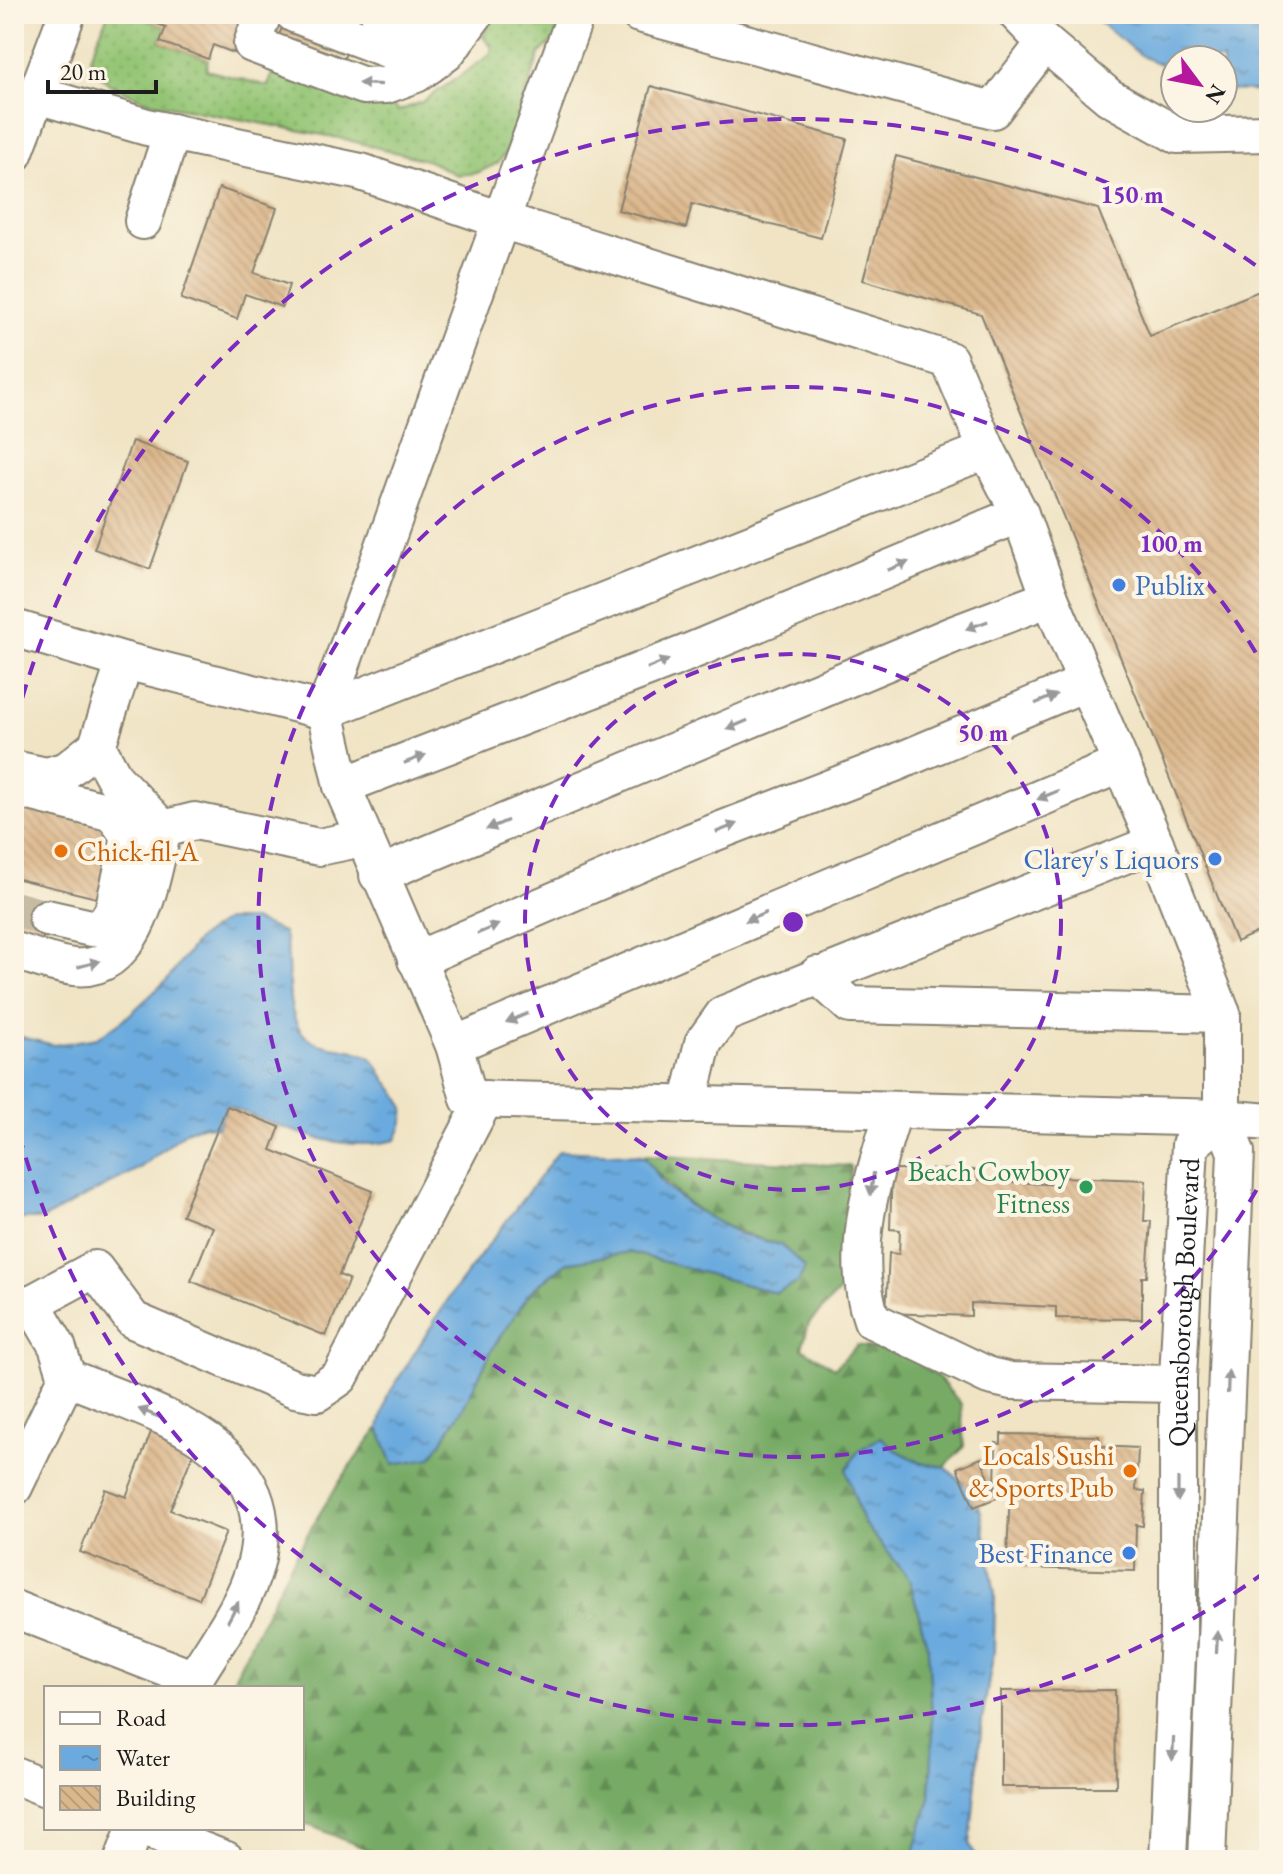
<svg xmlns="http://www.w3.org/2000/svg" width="1283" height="1874" font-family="'EB Garamond',serif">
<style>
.grass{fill:url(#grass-dots);stroke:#587048;stroke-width:2}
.forest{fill:url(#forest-firs);stroke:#496340;stroke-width:2}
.water{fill:url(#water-ripples);stroke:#44637d;stroke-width:2}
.building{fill:url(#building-back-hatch)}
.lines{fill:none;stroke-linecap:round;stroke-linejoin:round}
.minor-tunnel{stroke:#c6bca3;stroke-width:36;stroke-dasharray:36 18;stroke-linecap:butt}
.minor-casing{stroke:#868070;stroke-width:40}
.minor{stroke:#fff;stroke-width:36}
.oneway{fill:#999}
.ring{fill:none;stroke:#7b2cbf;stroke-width:4;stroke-dasharray:14 10}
.shop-dot{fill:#3f7fe0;stroke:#fcf5e5;stroke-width:3}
.food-dot{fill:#e8710a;stroke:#fcf5e5;stroke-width:3}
.leisure-dot{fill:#2e9e5b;stroke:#fcf5e5;stroke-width:3}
.labels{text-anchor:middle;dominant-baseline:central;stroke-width:8;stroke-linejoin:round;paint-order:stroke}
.shop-label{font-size:28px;fill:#366cbe;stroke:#fcf5e5;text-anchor:end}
.food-label{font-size:28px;fill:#c56008;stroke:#fcf5e5;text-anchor:start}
.leisure-label{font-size:28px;fill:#27864d;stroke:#fcf5e5;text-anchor:end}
.street-label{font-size:28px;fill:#1c1c1c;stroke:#fcf5e5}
.centre{fill:#7b2cbf;stroke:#fcf5e5;stroke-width:4}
.ring-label{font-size:24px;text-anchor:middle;font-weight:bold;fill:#7b2cbf;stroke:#fcf5e5;stroke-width:8;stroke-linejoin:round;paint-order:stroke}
</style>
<defs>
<pattern id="grass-dots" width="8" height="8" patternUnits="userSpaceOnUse" patternTransform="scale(2)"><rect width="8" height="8" fill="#93c473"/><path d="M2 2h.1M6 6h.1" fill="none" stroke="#7ea863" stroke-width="1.8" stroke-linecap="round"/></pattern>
<pattern id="forest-firs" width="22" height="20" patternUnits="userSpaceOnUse" patternTransform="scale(2)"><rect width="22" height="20" fill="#76aa65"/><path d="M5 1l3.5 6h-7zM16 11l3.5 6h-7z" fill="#608a52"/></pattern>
<pattern id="water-ripples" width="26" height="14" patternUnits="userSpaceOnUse" patternTransform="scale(2)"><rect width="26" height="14" fill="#6baade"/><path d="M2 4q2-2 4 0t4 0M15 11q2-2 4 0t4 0" fill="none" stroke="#578ab3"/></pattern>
<pattern id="building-back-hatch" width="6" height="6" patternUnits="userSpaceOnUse" patternTransform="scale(2)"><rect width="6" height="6" fill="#dbb78c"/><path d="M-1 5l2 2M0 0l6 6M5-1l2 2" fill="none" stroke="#bb9d78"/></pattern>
</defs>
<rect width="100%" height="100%" fill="#fcf5e5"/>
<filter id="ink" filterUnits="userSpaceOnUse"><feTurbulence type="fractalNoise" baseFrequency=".0125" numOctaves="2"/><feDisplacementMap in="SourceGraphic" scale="16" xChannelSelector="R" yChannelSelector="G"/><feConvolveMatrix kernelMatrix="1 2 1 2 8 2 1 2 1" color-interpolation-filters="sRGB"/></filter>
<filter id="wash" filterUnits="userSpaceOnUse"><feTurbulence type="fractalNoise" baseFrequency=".006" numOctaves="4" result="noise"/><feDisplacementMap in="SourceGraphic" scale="32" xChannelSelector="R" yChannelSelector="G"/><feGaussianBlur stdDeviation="1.8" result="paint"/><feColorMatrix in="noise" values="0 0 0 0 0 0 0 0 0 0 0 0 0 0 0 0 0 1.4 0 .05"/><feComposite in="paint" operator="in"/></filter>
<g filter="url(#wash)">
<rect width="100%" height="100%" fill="#f0e4c5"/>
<path class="grass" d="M108,14H152L149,21L166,27L160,42L208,59L206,70L268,86L276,65L390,101L398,111L422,102L490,55L492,47L483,37L493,14H563L555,39L540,53L506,152L498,163L477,173L457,175L429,161L344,139L148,102L109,84L95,71L90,57Z"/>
<path class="forest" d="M643,1155L851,1166L841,1290L809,1323L802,1348L835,1368L857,1345L905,1354L936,1375L961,1404L964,1447L945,1467L921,1463L894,1449L863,1522L909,1578L928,1649L933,1734L930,1798L912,1860H392L302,1822V1688H229C273,1598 315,1507 379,1428L393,1464L463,1408L494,1346L532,1290L566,1263L629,1252L776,1293L781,1245C719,1229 681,1207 643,1155Z"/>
<path class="water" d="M1089,14H1269V92L1223,90V60H1175V70L1143,57Z
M226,920H253L283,932C294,964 282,997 299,1028C313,1054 352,1043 372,1059C378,1064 381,1074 386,1080C405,1104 411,1110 396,1140C339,1155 280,1126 227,1106L218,1128L205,1125L188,1130L140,1168L43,1219H14V1035L54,1045L97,1038L127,1017L167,980L199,938Z
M559,1151L643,1155L665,1186L694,1209L739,1234L781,1245L805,1267L798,1283L776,1293L629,1252L566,1263L532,1290L494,1346L463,1408L431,1458L393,1464L379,1428L387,1397L452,1293Z
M881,1437L894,1449L921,1463L945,1467L975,1494L981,1512L995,1594L994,1651L982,1721L970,1845L977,1860H912L930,1798L933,1734L928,1649L909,1578L863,1522L846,1470L859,1450Z"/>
<g id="blocks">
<path class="building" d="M152,14H248L234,53L213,45L208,59L160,42L166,27L149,21Z
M277,14H360L344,58L279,35L286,18Z
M651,86L847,139L821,238L692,204L686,228L618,210Z
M896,156L1098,209L1150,336L1269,287V927L1236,942L981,314L863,280Z
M219,188L277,208L254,273L289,285L282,307L245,294L237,319L181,299Z
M132,441L188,461L150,569L94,549Z
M14,804L109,828L106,836L112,837L105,900L14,878Z
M14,895L51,904L42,942L14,935Z
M227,1106L280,1127L271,1150L373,1191L339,1275L349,1279L326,1336L191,1281L213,1227L182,1215Z
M892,1169L979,1170V1180L1061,1185V1177L1146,1180L1144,1221H1151L1147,1277H1142V1319L1056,1318V1307L971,1303V1316L886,1313L889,1253L899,1254L900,1230L890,1229Z
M153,1427L197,1444L170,1510L226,1532L199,1599L80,1552L105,1489L126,1497Z
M1001,1434L1099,1436V1446L1138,1448L1136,1490L1145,1491L1143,1526L1136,1525L1135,1571L1023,1568L1025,1557H1007L1010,1491L995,1490L996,1443L1001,1444Z
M981,1458L997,1498L974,1507L957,1468Z
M1115,1690L1116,1787H1001V1691Z
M1266,1698H1269V1781H1264Z"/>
</g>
</g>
<g filter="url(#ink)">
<use href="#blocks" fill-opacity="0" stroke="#868070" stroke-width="2"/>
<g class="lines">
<path class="minor-tunnel" d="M14,909L47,918"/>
<g class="minor-casing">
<g id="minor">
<path d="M263,14L252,44L364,86L386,85L416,74L446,53L475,14"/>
<path d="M294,14L429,65"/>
<path d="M379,14L455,42"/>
<path d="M639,14L993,110L1045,43"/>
<path d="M1017,14L1045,43L1109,97L1177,135L1269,133"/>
<path d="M37,95L147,127L361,172L501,220L576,14"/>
<path d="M14,154L67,14"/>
<path d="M143,221L172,132"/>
<path d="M14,628L125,661L325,711L987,450"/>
<path d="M14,769L47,776L67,770L97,746L125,661"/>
<path d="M342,786L682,655L1020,514"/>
<path d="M14,788L113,813L130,837L113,911L104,926L91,928L47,918"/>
<path d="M163,829L195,821L319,847L363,838"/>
<path d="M378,875L952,635L1050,598"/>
<path d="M14,951C33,956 54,965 74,967C139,974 152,875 163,829L115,779L97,746"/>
<path d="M416,960L690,842L895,763L1085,683"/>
<path d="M817,975L850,1005L1222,1014"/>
<path d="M454,1045L1119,765"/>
<path d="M688,1105L703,1043L724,1014L1155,843"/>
<path d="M894,1110C873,1174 848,1255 872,1320L989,1376L1011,1381L1178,1384"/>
<path d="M32,1303L95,1269L133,1320L295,1389L317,1393L340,1377L485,1099"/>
<path d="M14,1305L32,1303L57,1346L67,1377L14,1487"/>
<path d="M67,1377C151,1413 287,1445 255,1566C244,1606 215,1644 194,1679"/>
<path d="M14,1609L194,1679L190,1688"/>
<path d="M14,1775L46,1788"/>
<path d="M144,1828L226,1860"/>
<path d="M123,1860L135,1828"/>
<path id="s1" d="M1168,1860L1178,1632V1378L1190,1145L1222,1118"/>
<path d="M1207,1860L1236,1152L1222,1118V1014L1155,843L1050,598L1020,514L987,450L949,360L501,220L325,711L342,786L454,1045L469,1099L1222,1118L1269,1122"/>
</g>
</g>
<use href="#minor" class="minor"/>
</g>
<defs><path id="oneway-solid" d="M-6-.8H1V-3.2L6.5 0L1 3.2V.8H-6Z" transform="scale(2)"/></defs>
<g class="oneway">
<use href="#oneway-solid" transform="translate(370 84) rotate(-177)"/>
<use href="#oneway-solid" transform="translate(898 566) rotate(-22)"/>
<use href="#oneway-solid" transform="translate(977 625) rotate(160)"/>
<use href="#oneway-solid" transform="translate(658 664) rotate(-22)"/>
<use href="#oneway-solid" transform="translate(1046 699) rotate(-23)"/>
<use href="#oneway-solid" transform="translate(737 725) rotate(157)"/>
<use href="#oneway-solid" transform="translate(415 759) rotate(-21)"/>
<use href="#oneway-solid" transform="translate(1048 795) rotate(157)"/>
<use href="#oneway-solid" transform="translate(497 825) rotate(157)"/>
<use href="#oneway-solid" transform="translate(727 828) rotate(-21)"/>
<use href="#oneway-solid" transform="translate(756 917) rotate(157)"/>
<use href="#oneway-solid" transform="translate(488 929) rotate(-23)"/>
<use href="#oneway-solid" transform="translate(89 964) rotate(-15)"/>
<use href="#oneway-solid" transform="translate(517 1018) rotate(157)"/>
<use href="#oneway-solid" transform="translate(872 1184) rotate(98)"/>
<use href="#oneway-solid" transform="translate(1228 1382) rotate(-88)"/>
<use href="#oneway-solid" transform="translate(149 1413) rotate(-158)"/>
<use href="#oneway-solid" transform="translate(1178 1490) rotate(90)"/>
<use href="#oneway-solid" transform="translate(233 1612) rotate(-62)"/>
<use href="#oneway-solid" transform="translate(1217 1642) rotate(-87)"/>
<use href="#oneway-solid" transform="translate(1173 1749) rotate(93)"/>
</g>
</g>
<g class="ring">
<circle cx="793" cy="922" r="268"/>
<path d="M1268 1169A535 535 0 1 1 1268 675"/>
<path d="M1265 1572A803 803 0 0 1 16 1123M16 721A803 803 0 0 1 1265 272"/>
</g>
<g class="shop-dot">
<circle cx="1119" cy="585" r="8"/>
<circle cx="1215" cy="859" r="8"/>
<circle cx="1129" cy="1553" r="8"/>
</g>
<g class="food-dot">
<circle cx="61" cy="851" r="8"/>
<circle cx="1130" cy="1471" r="8"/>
</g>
<circle class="leisure-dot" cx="1086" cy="1187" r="8"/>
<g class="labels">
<g class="shop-label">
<text x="1135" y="585" text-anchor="start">Publix</text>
<text x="1199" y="859">Clarey's Liquors</text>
<text x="1113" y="1553">Best Finance</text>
</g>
<g class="food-label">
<text x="77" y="851">Chick-fil-A</text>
<text x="1114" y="1455" text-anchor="end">Locals Sushi<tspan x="1114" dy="32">&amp; Sports Pub</tspan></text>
</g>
<g class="leisure-label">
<text x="1070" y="1171">Beach Cowboy<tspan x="1070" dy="32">Fitness</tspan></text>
</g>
<g class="street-label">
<text stroke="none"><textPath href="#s1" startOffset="558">Queensborough Boulevard</textPath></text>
</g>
</g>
<circle cx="793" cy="922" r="12" class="centre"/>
<g class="ring-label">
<text x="1132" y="203">150 m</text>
<text x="1171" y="552">100 m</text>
<text x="983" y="741">50 m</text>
</g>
<rect width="1283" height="1874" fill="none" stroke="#fcf5e5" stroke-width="48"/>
<rect x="44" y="1686" width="260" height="144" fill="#fcf5e5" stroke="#a29e95" stroke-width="2"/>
<rect x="60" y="1712" width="40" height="12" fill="#ffffff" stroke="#a29e95" stroke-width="2"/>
<text x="116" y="1726" font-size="24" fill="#1c1c1c">Road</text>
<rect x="60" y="1746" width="40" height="24" fill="url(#water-ripples)" stroke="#a29e95" stroke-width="2"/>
<text x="116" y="1766" font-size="24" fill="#1c1c1c">Water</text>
<rect x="60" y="1786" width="40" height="24" fill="url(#building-back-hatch)" stroke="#a29e95" stroke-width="2"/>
<text x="116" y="1806" font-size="24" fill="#1c1c1c">Building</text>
<g transform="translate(1199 84) rotate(122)"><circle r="38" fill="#fcf5e5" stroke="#a29e95" stroke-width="2"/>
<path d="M0-6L14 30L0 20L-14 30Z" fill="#b5179e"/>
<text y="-12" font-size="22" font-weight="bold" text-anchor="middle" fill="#1c1c1c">N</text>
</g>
<path d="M48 80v12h108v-12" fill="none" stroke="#1c1c1c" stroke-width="4"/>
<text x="60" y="80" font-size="24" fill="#1c1c1c" stroke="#fcf5e5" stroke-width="6" paint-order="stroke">20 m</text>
</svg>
